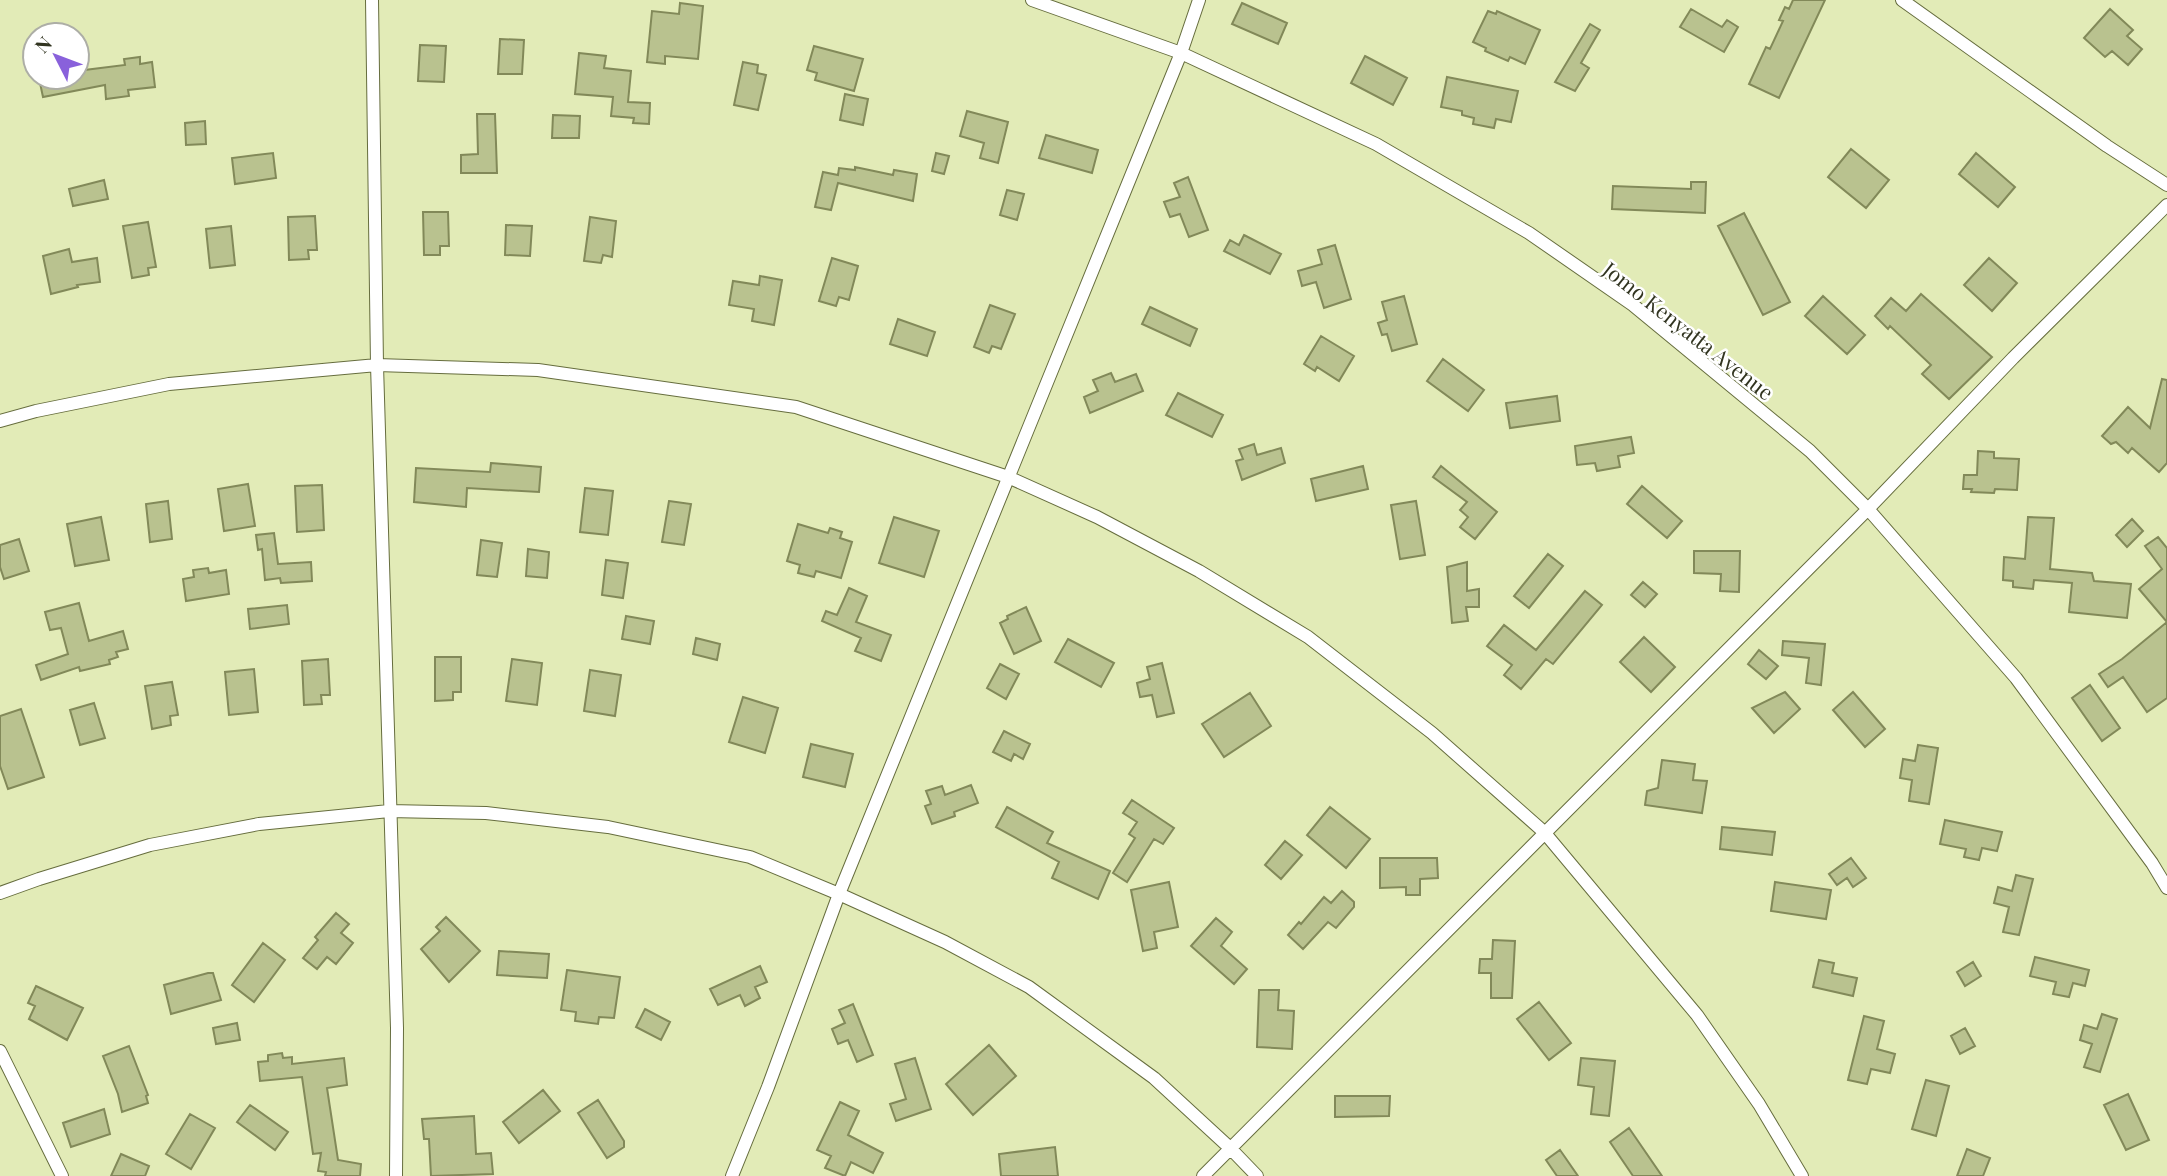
<svg xmlns="http://www.w3.org/2000/svg" width="2167" height="1176" font-family="'Playfair Display',serif">
<style>
.building{fill:#b9c28f;stroke:#828959;stroke-width:2}
.lines{fill:none;stroke-linecap:round;stroke-linejoin:round}
.minor-casing{stroke:#666d3e;stroke-width:14}
.minor{stroke:#fff;stroke-width:12}
.labels{text-anchor:middle;dominant-baseline:central;stroke-width:5;stroke-linejoin:round;paint-order:stroke}
.street-label{font-size:21px;fill:#313420;stroke:#fff}
</style>
<rect width="100%" height="100%" fill="#e2ebb7"/>
<path class="building" d="M1793,0H1825L1779,98L1749,84L1766,47L1770,49L1783,21L1779,20L1785,7L1789,9Z
M680,3L703,6L698,59L665,56V64L647,62L652,11L679,14Z
M1242,3L1287,23L1278,44L1232,24Z
M1691,9L1722,27L1727,20L1738,27L1724,52L1680,27Z
M2110,9L2133,30L2127,36L2142,49L2128,65L2112,51L2105,57L2084,38Z
M1488,11L1496,14L1497,11L1540,30L1525,64L1510,57L1508,61L1485,51L1486,48L1473,42Z
M1590,24L1600,30L1581,63L1589,68L1575,91L1555,82Z
M500,39L524,40L522,74H498Z
M420,45L446,46L444,82L418,81Z
M814,46L863,59L854,91L815,80L817,73L807,70Z
M579,53L606,56L604,68L631,71L628,102L650,103L649,124L633,123L634,118L611,116L613,97L575,94Z
M1365,56L1407,78L1393,105L1351,83Z
M140,57V64L152,62L155,87L128,90L129,96L106,99L105,85L43,97L40,83L46,82L45,77H77V71L125,65L124,59Z
M743,62L758,65L757,73L766,75L758,110L734,105Z
M1447,77L1518,91L1511,122L1496,119L1494,128L1473,124L1474,118L1462,115V111L1441,107Z
M845,94L868,99L863,125L840,120Z
M967,111L1008,122L998,163L980,158L984,143L960,136Z
M477,114H495L497,173H461V155L478,154Z
M553,115L580,116L579,138H552Z
M205,121L206,144L186,145L185,123Z
M1046,135L1098,150L1092,173L1039,158Z
M1851,149L1889,180L1866,208L1828,177Z
M273,153L276,178L235,184L232,158Z
M936,153L949,156L944,174L932,171Z
M1976,153L2015,187L1998,207L1959,174Z
M855,167L893,175L894,170L917,174L913,201L838,183L831,210L815,207L823,172L838,175L839,168L855,170Z
M1188,177L1208,230L1189,237L1180,214L1170,217L1164,202L1180,197L1174,183Z
M104,180L108,199L73,206L69,189Z
M1691,182H1706L1705,213L1612,209L1613,186L1691,189Z
M1007,190L1024,194L1017,220L1000,215Z
M423,212H448L449,246H440V255H424Z
M1744,213L1790,302L1763,315L1718,226Z
M315,216L317,250H308L309,259L289,260L288,217Z
M590,217L616,221L612,257L603,255L601,263L584,261Z
M148,222L156,267L148,268L149,275L132,278L123,226Z
M506,225L532,226L530,256L505,255Z
M231,226L235,265L210,268L206,229Z
M1244,235L1281,254L1270,274L1224,251L1230,240L1239,245Z
M1335,245L1351,299L1324,308L1316,282L1302,286L1298,271L1322,264L1318,250Z
M69,249L72,262L97,258L100,282L77,285L78,287L51,294L43,256Z
M832,258L858,266L849,300L839,297L836,306L819,301Z
M1989,258L2017,283L1992,311L1964,285Z
M760,276L782,280L774,325L752,321L754,309L729,305L733,281L759,285Z
M1921,294L1992,357L1949,399L1922,374L1931,365L1890,326L1888,329L1875,316L1891,298L1906,311Z
M1404,296L1417,344L1392,351L1387,334L1382,335L1378,323L1387,320L1382,302Z
M1823,296L1865,335L1847,354L1805,316Z
M990,305L1015,314L1001,349L992,346L989,353L974,347Z
M1150,307L1197,329L1190,346L1142,324Z
M898,319L935,332L927,356L890,344Z
M1321,336L1354,356L1339,381L1317,367L1315,371L1304,364Z
M1443,359L1484,390L1468,411L1427,381Z
M1111,373L1115,382L1136,374L1143,391L1090,413L1084,397L1098,391L1093,380Z
M2162,379L2167,380V463L2159,472L2132,448L2128,453L2116,442L2111,444L2102,436L2128,407L2150,428Z
M1178,393L1223,415L1212,437L1166,415Z
M1557,396L1560,421L1510,428L1506,403Z
M1631,437L1634,453L1618,456L1620,467L1597,471L1595,463L1577,465L1575,446Z
M1254,444L1257,455L1281,448L1285,463L1242,480L1236,461L1243,459L1239,449Z
M1978,451L1994,452V458L2019,459L2017,490L1995,489L1994,493L1971,492L1972,489H1963L1964,475H1977Z
M491,463L541,467L539,492L467,488L466,507L414,502L416,468L490,472Z
M1363,466L1368,489L1316,501L1311,479Z
M1441,466L1497,512L1475,539L1460,527L1468,517L1460,510L1467,502L1433,477Z
M248,484L255,526L224,531L218,489Z
M322,485L324,530L297,532L295,486Z
M1642,486L1682,521L1667,538L1627,504Z
M585,488L613,491L608,535L580,532Z
M168,501L172,539L150,542L146,504Z
M669,501L691,504L684,545L662,542Z
M1416,501L1425,555L1400,559L1391,505Z
M101,517L109,560L75,566L67,524Z
M894,517L939,531L924,577L879,563Z
M2028,517L2054,518L2050,569L2092,573L2094,581L2131,584L2127,618L2069,612L2072,583L2034,580L2033,589L2013,587V581L2003,580L2004,557L2025,559Z
M2132,519L2143,531L2127,547L2116,535Z
M798,524L828,533L830,528L842,532L840,538L852,542L841,578L816,571L814,577L798,573L800,565L787,561Z
M274,533L278,564L311,562L312,581L281,583L280,578L265,580L262,549L258,550L256,535Z
M2158,537L2167,548V698L2147,712L2123,677L2108,687L2099,674L2122,659L2167,622L2139,589L2162,569L2145,546Z
M19,539L29,571L4,579L0,567V545Z
M481,540L502,543L497,577L477,575Z
M528,549L549,552L547,578L526,576Z
M1694,551H1740L1739,592L1720,591L1721,574L1694,573Z
M1548,554L1563,566L1529,608L1514,596Z
M606,560L628,563L623,598L602,595Z
M1467,562V591L1479,589V607H1466L1468,621L1452,623L1447,567Z
M208,568L209,573L226,570L229,594L186,601L183,579L194,577L193,570Z
M1643,582L1657,594L1645,607L1631,595Z
M849,588L867,596L856,622L891,635L881,661L855,651L861,638L822,621L826,611L837,615Z
M1585,591L1602,605L1553,664L1546,659L1521,689L1504,675L1512,665L1487,646L1504,625L1536,650Z
M79,603L89,641L123,631L128,649L116,652L118,657L109,660L110,664L80,671L79,667L41,680L36,665L68,654L61,628L50,630L45,612Z
M287,605L289,624L250,629L248,609Z
M1026,607L1041,641L1014,654L1000,623L1008,619L1007,616Z
M626,616L654,621L650,644L622,639Z
M1644,637L1675,667L1651,692L1620,662Z
M696,638L720,644L717,660L693,654Z
M1068,639L1114,663L1101,687L1055,662Z
M1783,641L1825,644L1821,685L1806,683L1809,658L1782,655Z
M1759,650L1778,666L1766,679L1748,664Z
M435,657H461V692H453V700L435,701Z
M328,659L330,695H321L322,704L304,705L302,661Z
M512,659L542,663L537,705L506,701Z
M1162,663L1174,713L1157,717L1152,695L1140,697L1137,683L1150,679L1147,667Z
M1000,664L1019,674L1006,699L987,688Z
M254,669L258,712L229,715L225,672Z
M590,670L621,675L615,716L584,711Z
M172,682L178,715L170,716L171,725L152,729L145,686Z
M2090,685L2120,728L2102,741L2072,698Z
M1785,692L1800,709L1774,733L1752,708Z
M1853,692L1885,729L1865,747L1833,710Z
M1250,693L1271,726L1224,757L1202,724Z
M743,697L778,708L765,753L729,742Z
M94,703L105,738L80,745L70,710Z
M21,709L44,777L8,789L0,766V716Z
M1004,731L1030,744L1023,759L1014,754L1011,761L993,752Z
M811,744L853,754L845,787L803,777Z
M1918,745L1938,748L1929,804L1909,801L1912,780L1900,778L1903,759L1915,761Z
M1662,760L1695,764L1693,780L1707,781L1702,813L1645,805L1647,791L1658,788Z
M971,785L978,803L954,812L955,816L932,824L925,806L931,804L926,791L942,786L945,795Z
M1132,800L1174,828L1163,844L1154,839L1127,882L1113,873L1135,838L1129,834L1137,822L1123,813Z
M1007,807L1053,832L1047,843L1110,871L1098,899L1052,878L1059,862L996,827Z
M1330,807L1370,839L1346,868L1307,835Z
M1945,820L2002,832L1997,851L1982,848L1979,860L1964,857L1966,849L1940,844Z
M1722,827L1775,832L1772,855L1720,849Z
M1285,841L1302,855L1281,879L1265,865Z
M1380,858H1437L1438,878L1420,879V895H1406V887L1380,888Z
M1851,858L1866,878L1853,887L1847,878L1837,885L1829,874Z
M2016,875L2033,879L2019,935L2003,932L2009,907L1994,903L1998,887L2012,891Z
M1169,882L1178,927L1154,932L1157,948L1143,951L1131,890Z
M1775,882L1831,890L1826,919L1771,911Z
M1342,891L1354,902V907L1336,928L1328,922L1303,949L1288,935L1299,922L1301,924L1324,897L1331,903Z
M336,913L349,924L341,933L353,943L336,964L327,957L317,969L303,958L318,940L315,937Z
M446,917L480,951L449,982L421,949L440,931L436,927Z
M1216,918L1232,932L1221,946L1247,969L1234,984L1191,946Z
M1493,940L1515,941L1512,998H1491V973H1479L1480,959H1492Z
M263,943L285,960L254,1002L232,985Z
M499,951L549,954L547,978L497,975Z
M2035,957L2089,970L2085,986L2073,983L2069,997L2053,994L2056,982L2030,976Z
M1819,960L1834,963L1832,973L1857,978L1853,996L1813,987Z
M1973,962L1981,976L1965,986L1957,972Z
M760,966L767,982L755,987L760,998L745,1006L740,995L718,1005L710,989Z
M567,970L620,977L614,1018L599,1017L598,1024L575,1021L576,1012L561,1010Z
M208,973H213L221,1000L171,1014L164,985Z
M36,986L83,1008L67,1040L29,1019L35,1006L28,1003Z
M1259,990H1279L1278,1010L1294,1011L1292,1049L1257,1047Z
M1539,1002L1571,1043L1549,1060L1517,1019Z
M853,1004L873,1055L857,1062L848,1040L838,1044L832,1029L845,1023L839,1010Z
M645,1009L670,1022L661,1040L636,1027Z
M2102,1014L2117,1019L2100,1072L2084,1067L2092,1044L2080,1040L2084,1025L2097,1029Z
M1864,1016L1884,1021L1877,1049L1895,1054L1890,1073L1871,1069L1867,1084L1848,1080Z
M237,1023L240,1040L216,1044L213,1028Z
M1965,1028L1975,1046L1960,1054L1951,1036Z
M989,1045L1016,1076L973,1115L946,1084Z
M129,1046L148,1095L146,1096L148,1103L122,1112L118,1094L103,1056Z
M282,1053L283,1058L292,1057V1064L344,1058L347,1085L327,1088L338,1160L361,1164L360,1176H325L326,1172L318,1171L321,1153L313,1154L302,1077L260,1081L258,1062L268,1061V1055Z
M915,1058L931,1109L896,1121L890,1104L906,1099L895,1064Z
M1581,1058L1615,1061L1609,1116L1591,1114L1594,1087L1578,1085Z
M1926,1080L1949,1086L1936,1136L1912,1129Z
M543,1090L560,1111L519,1143L503,1122Z
M2128,1094L2149,1140L2126,1150L2104,1105Z
M1335,1096H1390L1389,1116L1335,1117Z
M598,1100L624,1141V1147L607,1158L578,1113Z
M840,1102L859,1111L848,1135L883,1153L873,1173L851,1162L845,1176L825,1168L831,1156L817,1150Z
M250,1105L288,1132L275,1150L237,1122Z
M104,1109L110,1134L71,1147L63,1123Z
M190,1114L215,1128L191,1169L166,1154Z
M474,1116L476,1154L491,1153L493,1174L431,1176L429,1139H424L422,1119Z
M1629,1128L1662,1176H1633L1610,1142Z
M1055,1147L1058,1176H1001L999,1154Z
M1967,1149L1990,1158L1983,1176H1957Z
M1560,1150L1578,1176H1557L1546,1160Z
M121,1154L149,1166L145,1176H111Z"/>
<g class="lines">
<g class="minor-casing">
<path id="minor" d="M372,0L377,365L397,1028L396,1176
M1032,0L1181,53L1376,144L1529,233L1633,305L1810,451L1868,509L2016,678L2152,863L2167,888
M1902,0L2107,146L2167,185
M0,421L36,411L169,384L377,365L538,370L796,407L1008,477L1097,517L1199,571L1308,637L1432,733L1544,832L1697,1015L1759,1104L1802,1176
M0,893L39,879L150,845L259,824L389,811L486,813L608,827L750,857L839,894L945,942L1029,987L1154,1078L1230,1148L1257,1176
M0,1051L62,1176
M732,1176L768,1087L839,894L1181,53L1199,0
M1203,1176L1868,509L2013,358L2167,205"/>
</g>
<use href="#minor" class="minor"/>
</g>
<g class="labels">
<g class="street-label">
<text transform="translate(1689 330) rotate(38)">Jomo Kenyatta Avenue</text>
</g>
</g>
<g transform="translate(56 56) rotate(312)"><circle r="33" fill="#ffffff" stroke="#adaea6" stroke-width="2"/>
<path d="M0-5L12 26L0 18L-12 26Z" fill="#8961db"/>
<text y="-10" font-size="19" font-weight="bold" text-anchor="middle" fill="#313420">N</text>
</g>
</svg>
